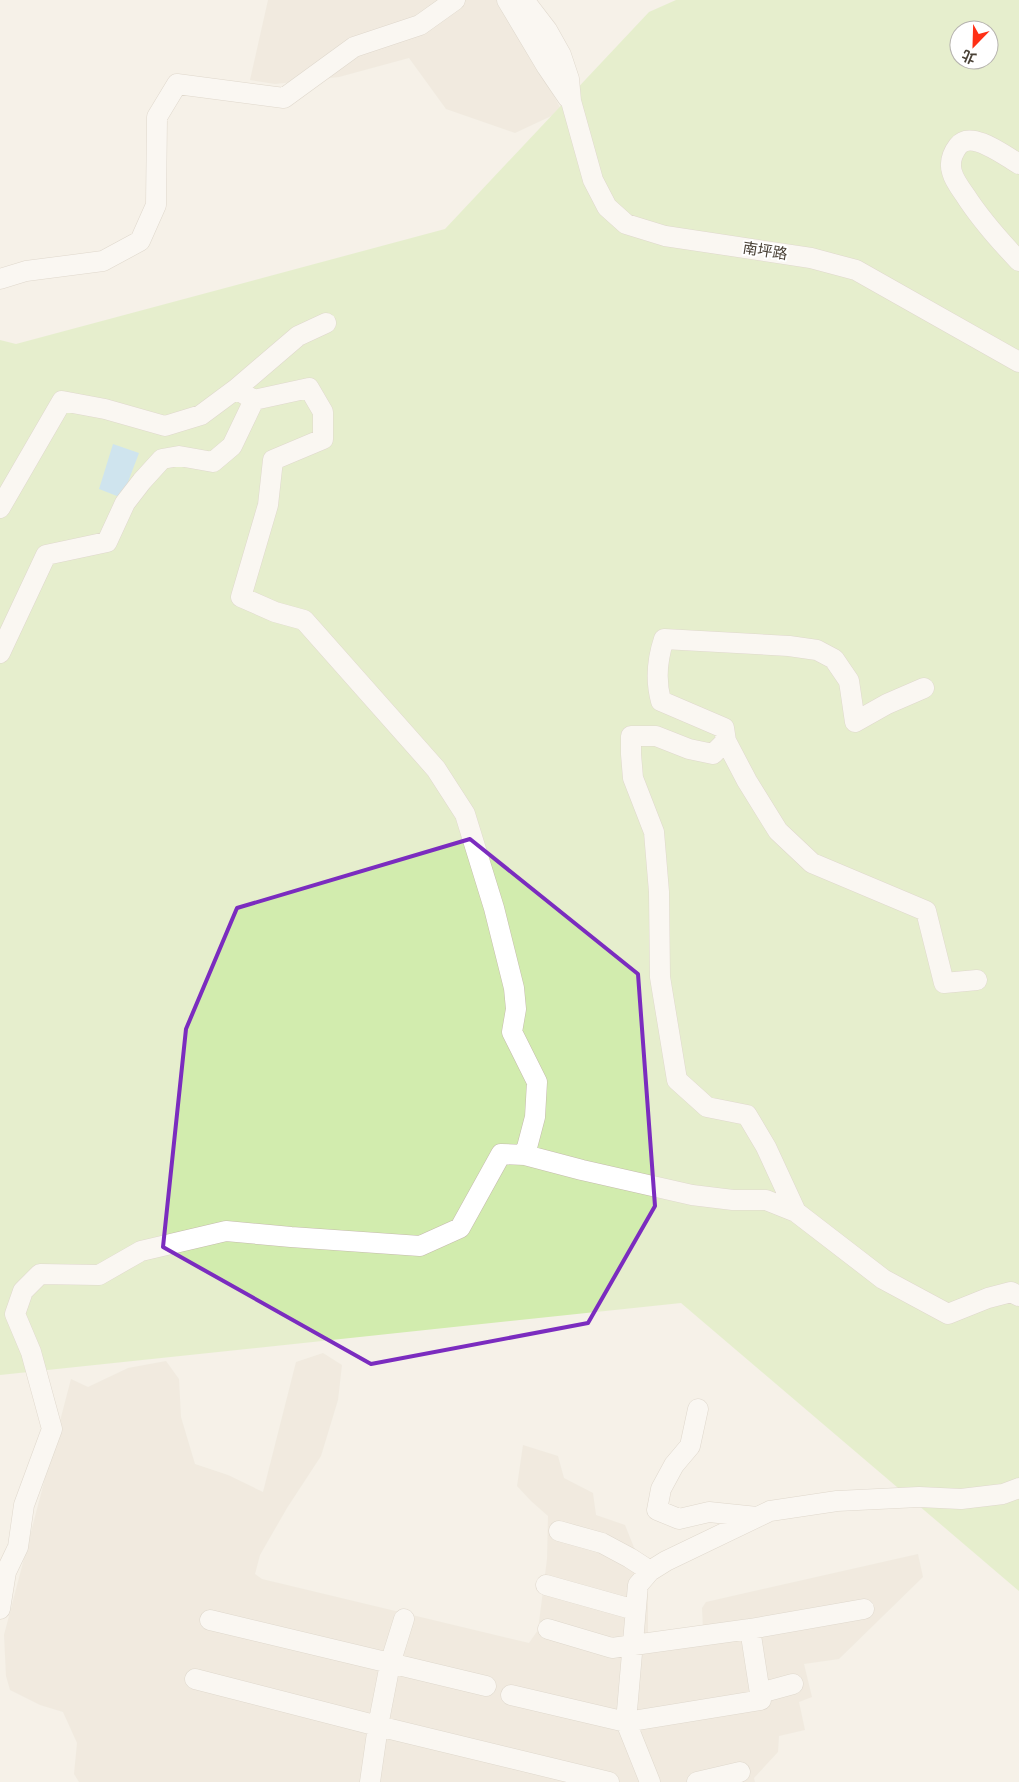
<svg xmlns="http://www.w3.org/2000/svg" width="1019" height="1782" font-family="Signika,'Noto Sans TC',sans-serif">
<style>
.residential{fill:#eae3d6}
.green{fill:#d2ecae;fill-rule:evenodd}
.water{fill:#a0d6f6}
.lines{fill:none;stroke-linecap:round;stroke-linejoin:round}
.minor-casing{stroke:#c5bbad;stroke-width:21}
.minor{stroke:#fff;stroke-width:20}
.marked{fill:none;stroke:#7b2cbf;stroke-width:4;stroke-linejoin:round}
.labels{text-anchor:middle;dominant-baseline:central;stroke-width:4;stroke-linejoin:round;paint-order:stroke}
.street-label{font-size:15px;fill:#494136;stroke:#fff}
</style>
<rect width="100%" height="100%" fill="#f5f1e8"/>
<path class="residential" d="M268,0H502L562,111L515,133L446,109L409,58L339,77L275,84L250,80Z
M323,1353L342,1365L338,1400L321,1456L287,1508L260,1555L255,1574L262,1579L529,1643L538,1630L547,1559L548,1516L531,1501L517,1486L523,1445L558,1456L564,1478L593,1493L596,1515L625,1525L635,1550L648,1593V1636L703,1629L702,1608L706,1602L918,1554L923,1577L839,1659L804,1664L812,1697L799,1702L805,1730L779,1736L778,1752L754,1778L755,1782H79L74,1774L77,1743L63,1712L40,1705L10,1690L6,1676L4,1635L71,1379L88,1387L128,1368L166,1361L179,1379L181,1417L195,1464L228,1475L263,1492L296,1362Z"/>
<path class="green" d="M676,0H1019V1591L681,1303L0,1375V340L16,344L445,229L649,12ZM959,30H989V60H959Z"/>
<path class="water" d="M113,444L139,453L122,498L99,489Z"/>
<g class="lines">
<g class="minor-casing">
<path id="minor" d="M507,0L547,67L568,98
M524,0L547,30L561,55L569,79L571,101L593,180L607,207L626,224L665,236L811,258L856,270L1019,362
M1019,164C1005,156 971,129 958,146C952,154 949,162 952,172C954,180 960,188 965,195C981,220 999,240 1019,261
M0,279L26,271L103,261L140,241L156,205L157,117L177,84L284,98L354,47L420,25L455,0
M236,389L298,336L326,323
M0,508L62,401L105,409L165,426L201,415L236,389L254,400L309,388L323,412V439L273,460L268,505L241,597L275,612L304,620L436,769L465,814L494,908L514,988L516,1009L512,1032L537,1082L535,1117L525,1155L582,1170L692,1195L733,1200H766L796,1212L883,1279L948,1314L988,1298L1011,1292L1019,1296
M0,653L46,555L107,542L125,503L142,481L162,459L179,456L213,462L232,446L254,400
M726,741L747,781L778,831L812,863L926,911L944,983L977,980
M796,1212L766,1147L747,1115L707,1107L677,1080L660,977L659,892L654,832L633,778L631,754V736H656L689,749L713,754L726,741L724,728L661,701C655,679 657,660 664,639L789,646L817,650L834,659L849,681L855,722L887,704L924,688
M698,1409L690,1446L674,1465L661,1489L657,1510L679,1519L709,1512L757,1517
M559,1531L602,1543L630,1558L650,1571
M546,1585L635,1610
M0,1609L6,1572L18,1547L24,1505L52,1429L31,1352L15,1314L23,1291L40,1274L99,1275L141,1251L226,1231L291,1237L420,1246L460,1228L501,1154L525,1155
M210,1620L486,1686
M548,1629L612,1648L750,1629L864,1609
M195,1679L378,1726L609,1782
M760,1693L793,1684
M511,1695L626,1722L761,1700L750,1629
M370,1782L378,1726L390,1664L404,1619
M650,1782L626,1722L638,1585L650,1571L666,1561L770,1511L837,1501L919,1497L961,1499L1003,1494L1019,1488
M697,1782L740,1772"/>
</g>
<use href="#minor" class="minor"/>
</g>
<path d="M0 0H1019V1782H0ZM470,839L638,974L655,1206L588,1323L371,1364L163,1247L186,1029L237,908Z" fill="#f5f1e8" fill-opacity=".55" fill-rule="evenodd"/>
<path class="marked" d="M470,839L638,974L655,1206L588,1323L371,1364L163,1247L186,1029L237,908Z"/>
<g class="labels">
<g class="street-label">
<text transform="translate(765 251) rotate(9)">南坪路</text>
</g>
</g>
<g transform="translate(974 45) rotate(203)"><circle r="24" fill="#ffffff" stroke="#b6b3af"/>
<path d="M0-4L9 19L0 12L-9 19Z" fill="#ff3015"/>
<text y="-8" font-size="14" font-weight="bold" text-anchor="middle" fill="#494136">北</text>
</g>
</svg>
